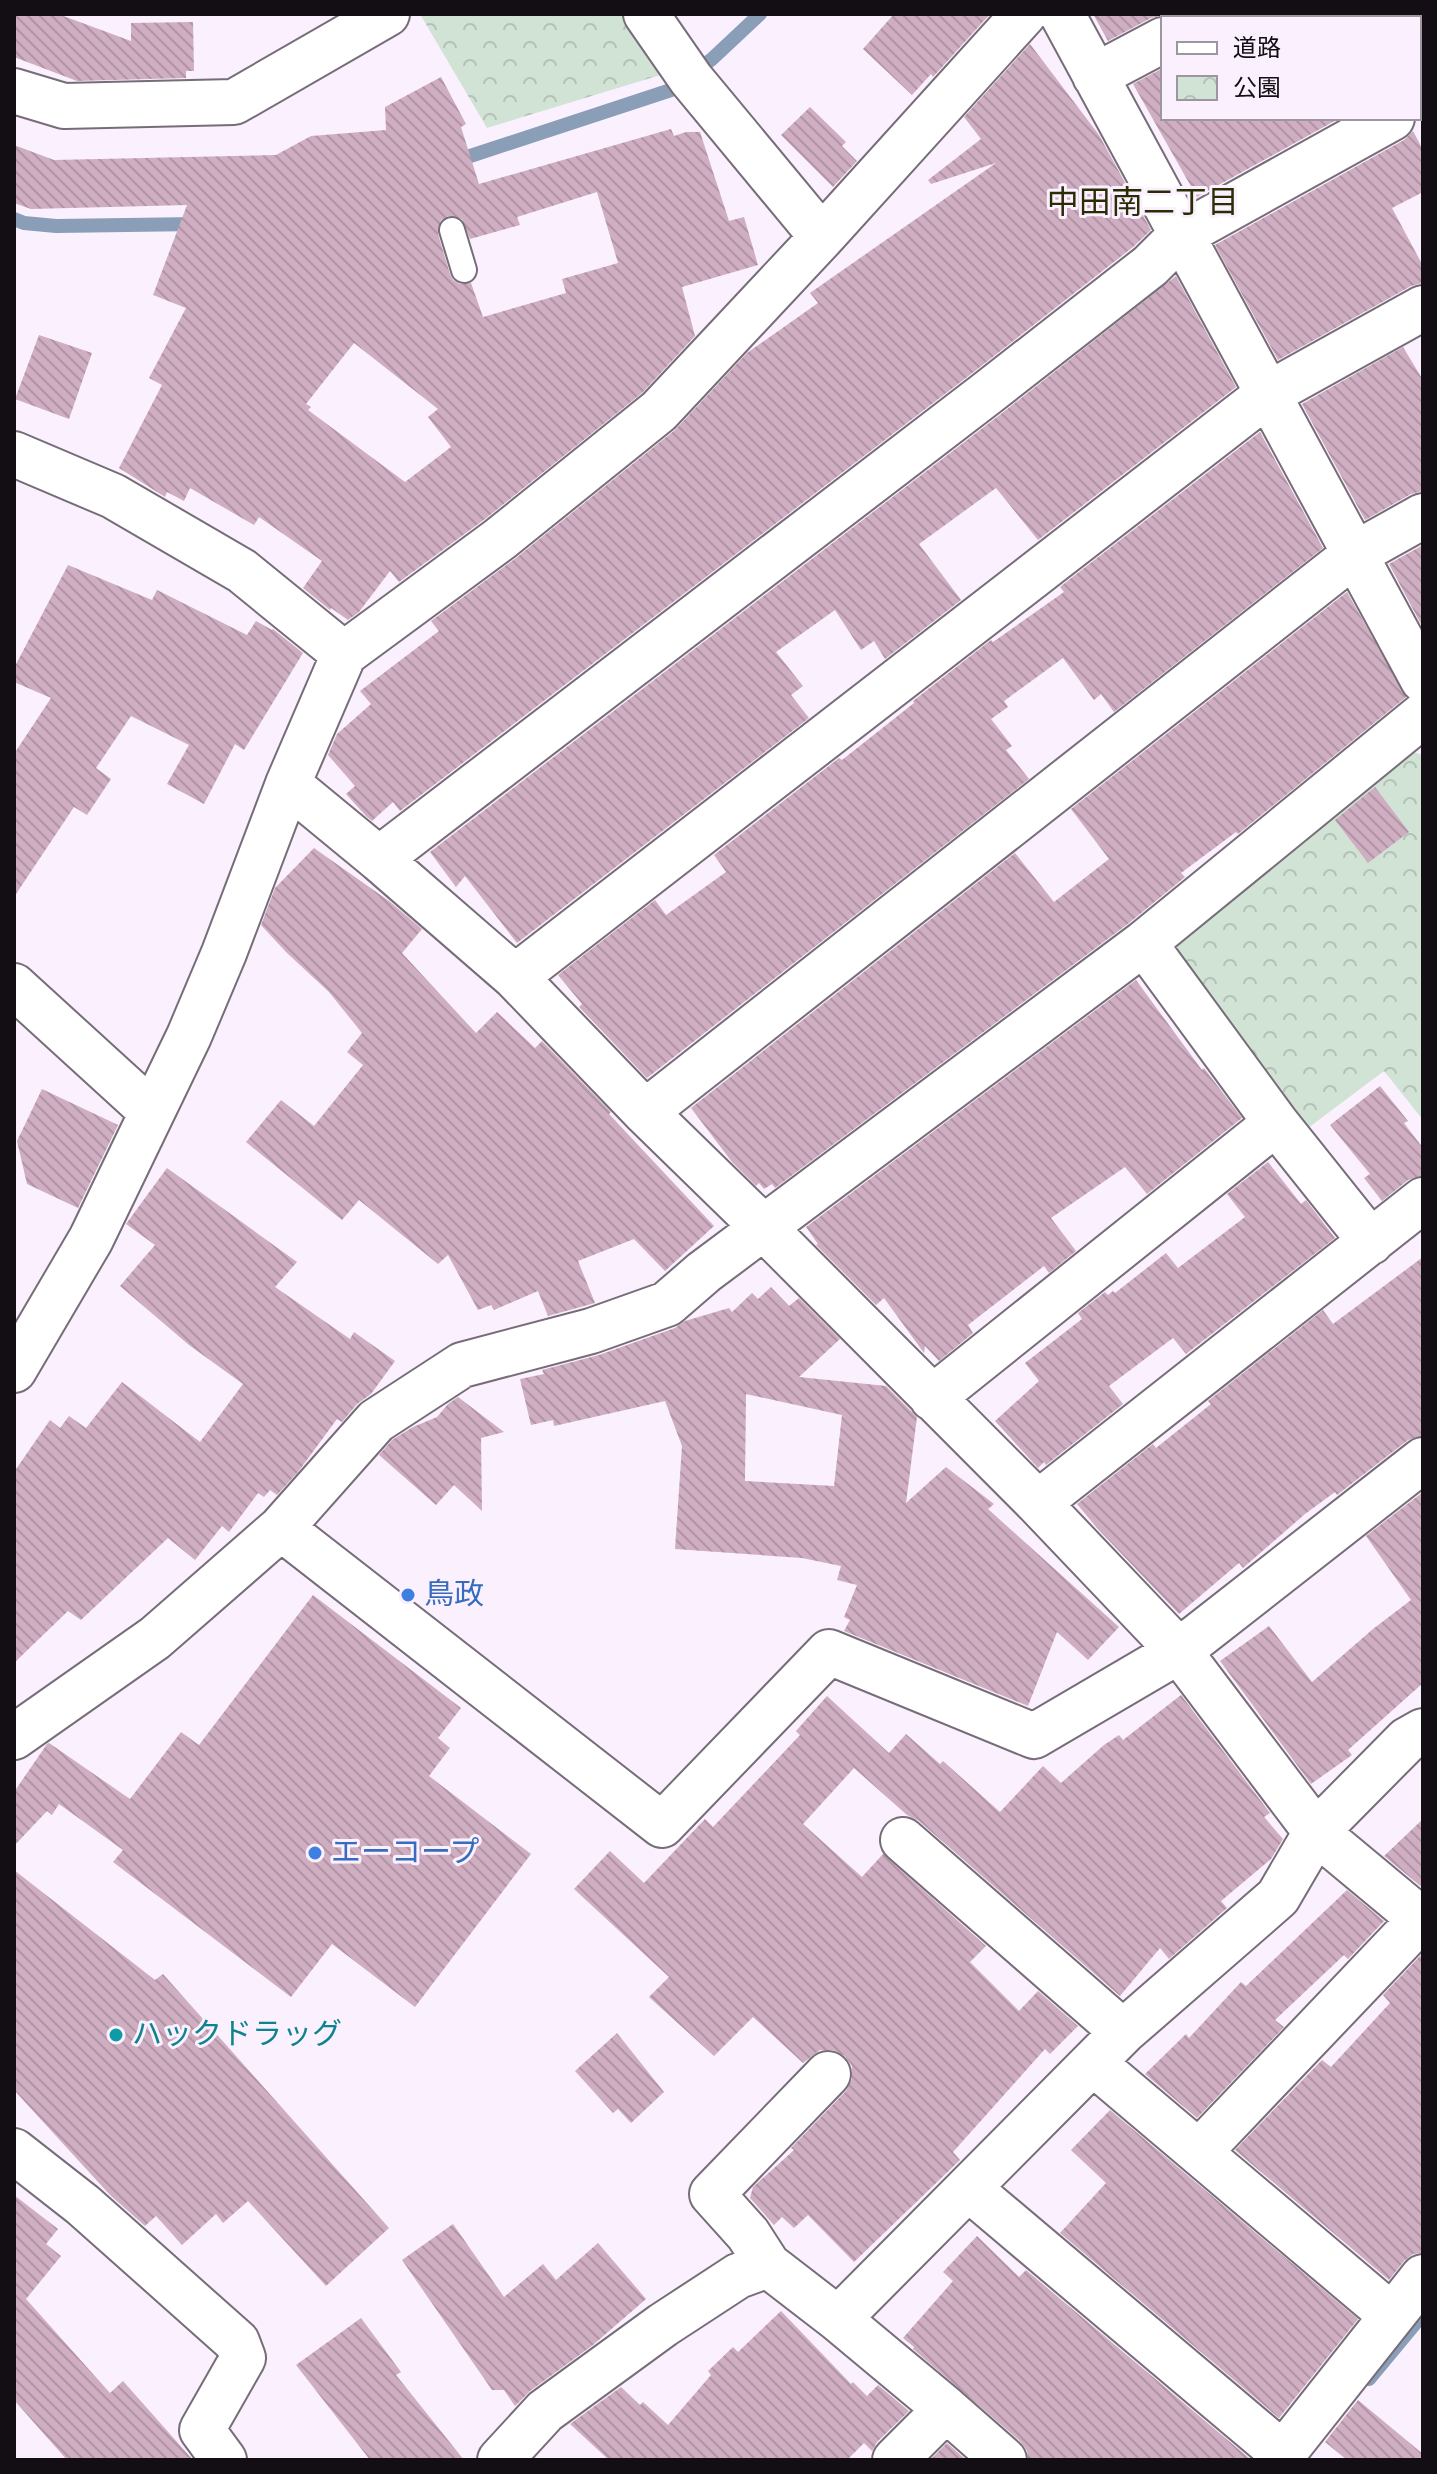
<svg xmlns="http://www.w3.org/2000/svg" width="1437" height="2474" font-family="Spectral,'Noto Sans JP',serif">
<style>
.park{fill:url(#park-crowns)}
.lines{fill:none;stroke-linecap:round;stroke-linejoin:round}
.stream{stroke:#8a9eb8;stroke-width:14}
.building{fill:url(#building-back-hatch);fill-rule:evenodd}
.service-casing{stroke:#766d79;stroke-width:28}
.minor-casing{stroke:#766d79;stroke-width:48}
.tertiary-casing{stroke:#766d79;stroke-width:48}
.service{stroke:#fff;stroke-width:24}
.minor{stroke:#fff;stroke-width:44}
.tertiary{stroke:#fff;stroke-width:44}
.shop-dot{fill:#3f7fe0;stroke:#faf0fe;stroke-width:3}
.culture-dot{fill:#0f9aa8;stroke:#faf0fe;stroke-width:3}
.labels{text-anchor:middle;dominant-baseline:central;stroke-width:6;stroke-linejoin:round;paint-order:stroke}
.shop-label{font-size:30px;fill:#366cbe;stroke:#faf0fe;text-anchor:start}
.culture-label{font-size:30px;fill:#0d838f;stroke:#faf0fe;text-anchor:start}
.neighbourhood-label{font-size:32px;fill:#2a2d04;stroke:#faf0fe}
</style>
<defs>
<pattern id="park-crowns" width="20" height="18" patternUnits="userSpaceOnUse" patternTransform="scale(2)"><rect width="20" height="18" fill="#d1e3d5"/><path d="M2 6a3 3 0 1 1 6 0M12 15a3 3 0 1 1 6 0" fill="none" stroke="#b2c2b6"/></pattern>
<pattern id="building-back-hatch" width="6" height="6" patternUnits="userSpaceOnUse" patternTransform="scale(2)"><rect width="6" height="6" fill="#cfaec1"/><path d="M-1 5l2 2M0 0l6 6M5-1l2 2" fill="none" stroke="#b194a5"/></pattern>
</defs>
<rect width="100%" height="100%" fill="#faf0fe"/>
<path class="park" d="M420,14H626L667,73L487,128Z
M1413,752L1423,755V1120L1384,1071L1304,1131L1171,963L1180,934Z"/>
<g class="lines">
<path class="stream" d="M452,162L671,90L712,59L760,14
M14,219L24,223L56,226L197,224
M1369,2379L1423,2314"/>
</g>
<path class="building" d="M14,14H58L131,41V23L193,22L194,71H186V78L77,81L14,57Z
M894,14H990L933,77L931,74L912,95L863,49Z
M1093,14H1163V15L1151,18L1108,41Z
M1030,44L1099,135L1151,230L1133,247L971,374L400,811L393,802L372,821L366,816L346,794L355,786L328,755L337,734L371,704L360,691L439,631L431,621L516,558L675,430L747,353L818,303L810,293L996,163L931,184L928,180L981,139L964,117Z
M1163,68V118H1340L1197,197L1133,84Z
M441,77L466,124L461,127L479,184L671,129L674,136L686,132H700L729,221L744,217L758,265L682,287L695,336L642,393L485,519L399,582L390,571L359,612L348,620L331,608L330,610L303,588L322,561L259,517L254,525L190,488L184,501L167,492L165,497L119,468L162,385L149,378L186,308L153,295L187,205L31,209L14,203V145L54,160L276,155L311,136L386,130L385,107ZM597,192L618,263L562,279L566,293L483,317L471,283L460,284L453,280L450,274L438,234L441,220L448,216L462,219L470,239L520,225L517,217ZM354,343L438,409L428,417L451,447L405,482L308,410L311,407L306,404Z
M810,107L846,142L842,146L857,161L833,187L781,135Z
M1413,131L1423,150V192L1392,208L1423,266V283L1411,286L1278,360L1215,245L1404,140Z
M1176,276L1236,387L1038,540L996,488L919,544L961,600L885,659L874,641L861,650L835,610L776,652L803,686L791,695L809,718L517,943L465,876L456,887L430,852L1001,414Z
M39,335L92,353L69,419L15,399Z
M1403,347L1423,380V491L1411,494L1365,520L1302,404Z
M1260,432L1323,548L1114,712L1101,694L1094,700L1063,658L1004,701L1008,707L991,719L1012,746L1006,750L1029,779L647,1078L579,1007L582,1004L558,975L655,900L666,915L726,872L714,855L839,758L842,760L914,703L913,701L991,640L993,642L1064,592L1060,587L1070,579Z
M1423,545V628L1389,564Z
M68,565L152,600L157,590L247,635L256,621L272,630L273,629L303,653L244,750L235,744L204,804L167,784L189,745L131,716L96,768L111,779L87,815L74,807L14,897V754L51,698L14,682V668Z
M1347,592L1406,697L1238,834L1236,832L1181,873L1185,877L1129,923L775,1188L772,1184L764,1189L759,1183L756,1186L732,1162L691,1108L1015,853L1054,902L1109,859L1071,809Z
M1375,787L1409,832L1368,863L1335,820Z
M314,848L389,901L422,929L402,953L476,1033L497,1012L535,1048L542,1041L611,1112L609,1114L714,1226L665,1271L634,1239L578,1261L595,1303L548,1316L538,1291L494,1310L491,1305L478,1310L448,1255L438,1264L359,1200L342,1220L246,1142L281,1100L314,1126L363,1065L347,1052L362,1033L329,992L286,952L261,925L275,888Z
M1136,980L1202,1070L1204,1068L1242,1118L1147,1194L1125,1167L1051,1218L1076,1251L1049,1273L1044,1266L968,1325L973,1333L939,1361L925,1346L924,1353L884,1298L876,1305L816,1245L818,1244L806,1227Z
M1380,1086L1408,1121L1404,1123L1423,1148V1176L1408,1180L1382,1201L1364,1178L1370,1174L1330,1125Z
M42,1089L118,1125L78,1208L27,1184L17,1141Z
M1268,1162L1301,1204L1306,1200L1335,1238L1186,1354L1173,1338L1109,1386L1123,1404L1046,1465L1044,1462L1038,1468L995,1421L1039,1381L1025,1363L1082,1319L1078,1313L1105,1292L1108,1295L1113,1291L1115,1293L1166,1253L1178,1268L1245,1217L1227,1194Z
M167,1168L297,1262L275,1287L350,1339L354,1332L395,1361L371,1394L357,1404L342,1422L337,1419L298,1472L277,1495L270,1490L264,1497L258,1493L229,1532L222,1526L195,1560L168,1538L81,1620L68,1611L14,1663V1472L50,1420L60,1428L69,1416L86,1428L122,1382L200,1442L243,1384L189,1345L120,1286L155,1245L126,1224Z
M1423,1257V1436L1408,1440L1337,1495L1335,1492L1305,1514L1243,1568L1239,1563L1179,1614L1097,1528L1077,1504L1153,1444L1156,1448L1211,1404L1208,1401L1323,1310L1333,1324Z
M771,1287L789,1306L799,1298L840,1339L799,1377L886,1386L917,1417L906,1503L946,1467L994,1504L988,1509L1119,1627L1088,1660L1057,1632L1028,1706L844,1631L850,1620L844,1617L857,1585L837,1580L841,1566L802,1558L675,1549L682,1446L665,1401L554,1426L553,1420L531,1425L520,1379L544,1374L542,1370L599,1355L675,1328L685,1321L729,1308L732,1312L752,1293L758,1299ZM746,1394L842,1415L834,1486L745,1481Z
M458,1397L504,1432L481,1438L482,1511L454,1485L436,1505L379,1455L392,1440L413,1427L437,1417L448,1404Z
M1423,1492V1683L1348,1750L1352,1755L1311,1784L1220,1661L1269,1626L1312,1682L1373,1629L1411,1600L1366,1536Z
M313,1595L461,1708L438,1738L450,1748L429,1776L531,1854L415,2007L332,1944L291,1997L113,1862L123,1850L59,1804L52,1815L47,1811L14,1846V1792L47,1744L49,1743L130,1799L181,1732L199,1745Z
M1181,1695L1270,1813L1264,1817L1283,1839L1271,1859L1221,1901L1227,1908L1169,1959L1160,1948L1120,1996L919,1821L907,1815L854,1768L803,1824L862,1877L883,1854L986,1946L970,1962L1019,2011L1038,1991L1078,2026L1050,2054L1045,2049L953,2152L960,2160L854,2262L808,2215L794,2228L782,2217L774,2225L750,2198L753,2187L794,2150L791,2148L846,2091L852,2079V2066L845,2056L833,2050H820L803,2063L753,2017L714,2056L649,1997L669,1977L574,1889L610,1851L644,1883L705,1819L713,1827L800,1735L796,1731L827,1696L889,1753L906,1734L940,1764L943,1761L1000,1812L1043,1766L1061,1783L1104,1745L1119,1735L1123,1740Z
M1423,1819V1888L1384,1856Z
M14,1870L155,1980L163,1974L389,2228L326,2286L248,2201L223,2223L216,2214L182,2245L156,2216L145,2226L110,2195L14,2090Z
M1347,1890L1384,1921L1348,1959L1344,1955L1275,2020L1284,2027L1197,2118L1145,2074L1186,2034L1189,2038L1241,1982L1246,1986Z
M1423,1953V2253L1413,2254L1404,2261L1389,2280L1235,2150L1322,2060L1331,2067L1390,2003L1383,1995Z
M617,2033L664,2092L631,2123L618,2109L613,2113L575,2071Z
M1110,2110L1358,2319L1279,2418L1060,2233L1106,2183L1071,2150Z
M14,2195L58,2229L46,2244L61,2256L26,2299L110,2393L123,2381L193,2460H67L14,2400Z
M453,2224L504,2297L543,2264L556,2280L598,2243L646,2299L593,2345L530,2391L515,2406L504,2390H492L402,2260Z
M977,2236L1019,2277L1026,2270L1249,2458L1247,2460H1028L1027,2451L1020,2441L913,2349L914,2347L903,2338L953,2281L943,2272Z
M781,2311L851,2384L853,2382L867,2396L878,2385L909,2411L877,2442L872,2451L864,2443L847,2460H609L570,2424L621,2387L640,2405L643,2402L668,2425L711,2375L708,2371L733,2347L738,2352Z
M361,2318L401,2372L396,2375L464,2460H370L296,2365Z
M1358,2400L1423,2454V2460H1347L1325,2442Z
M947,2443L966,2460H930Z"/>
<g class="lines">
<g class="service-casing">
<path id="service" d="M452,230L464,270"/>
</g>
<g class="minor-casing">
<path id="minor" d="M646,14L691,79L822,237
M1062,14L1423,680
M1205,18L1213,14
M1095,76L1163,40
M14,454L113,496L242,571L344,654
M288,784L379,859L515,977L645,1112L764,1228L1038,1503L1179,1651L1316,1832L1423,1921
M379,859L986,394L1150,266L1181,235L1392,118
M1144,943L1276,1123L1371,1242
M515,977L1268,394L1423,308
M14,986L151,1111
M645,1112L1355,554L1423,516
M14,1370L91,1239L189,1036L224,953L288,784L344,654L500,539L659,411L822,237L1024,14
M932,1398L1276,1123
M1038,1503L1423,1200
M281,1528L662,1825L829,1652L1034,1736L1179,1651L1423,1460
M14,1737L155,1638L281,1528L376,1421L462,1365L591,1331L667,1304L704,1272L1144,943L1423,715
M903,1840L1123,2032
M1093,2063L1391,2315
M14,2151L83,2205L237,2342L243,2358L202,2430L224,2460
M1199,2152L1421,1919
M968,2188L1283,2454
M768,2265L748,2234L712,2194L828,2074
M946,2409L1004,2460
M500,2460L545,2411L663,2325L738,2276L768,2265L838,2319
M895,2460L946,2409L838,2319L1123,2032L1278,1897L1316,1832L1407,1740L1423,1731
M1278,2460L1423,2277"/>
</g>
<g class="tertiary-casing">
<path id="tertiary" d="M14,91L64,106L234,102L387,14"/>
</g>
<use href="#service" class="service"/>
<use href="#minor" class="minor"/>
<use href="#tertiary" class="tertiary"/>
</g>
<g class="shop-dot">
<circle cx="408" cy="1595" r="8"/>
<circle cx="315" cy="1853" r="8"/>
</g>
<circle class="culture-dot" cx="116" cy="2035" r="8"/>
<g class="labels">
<g class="shop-label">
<text x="424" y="1595">鳥政</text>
<text x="331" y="1853">エーコープ</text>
</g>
<g class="culture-label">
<text x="132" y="2035">ハックドラッグ</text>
</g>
<g class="neighbourhood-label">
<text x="1143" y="203">中田南二丁目</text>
</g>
</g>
<rect width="1437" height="2474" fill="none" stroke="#120e13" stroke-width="32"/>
<rect x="1161" y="16" width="260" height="104" fill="#faf0fe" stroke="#9d96a0" stroke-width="2"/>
<rect x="1177" y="42" width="40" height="12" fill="#ffffff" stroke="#9d96a0" stroke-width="2"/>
<text x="1233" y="56" font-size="24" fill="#120e13">道路</text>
<rect x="1177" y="76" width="40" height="24" fill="url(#park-crowns)" stroke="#9d96a0" stroke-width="2"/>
<text x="1233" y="96" font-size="24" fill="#120e13">公園</text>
</svg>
